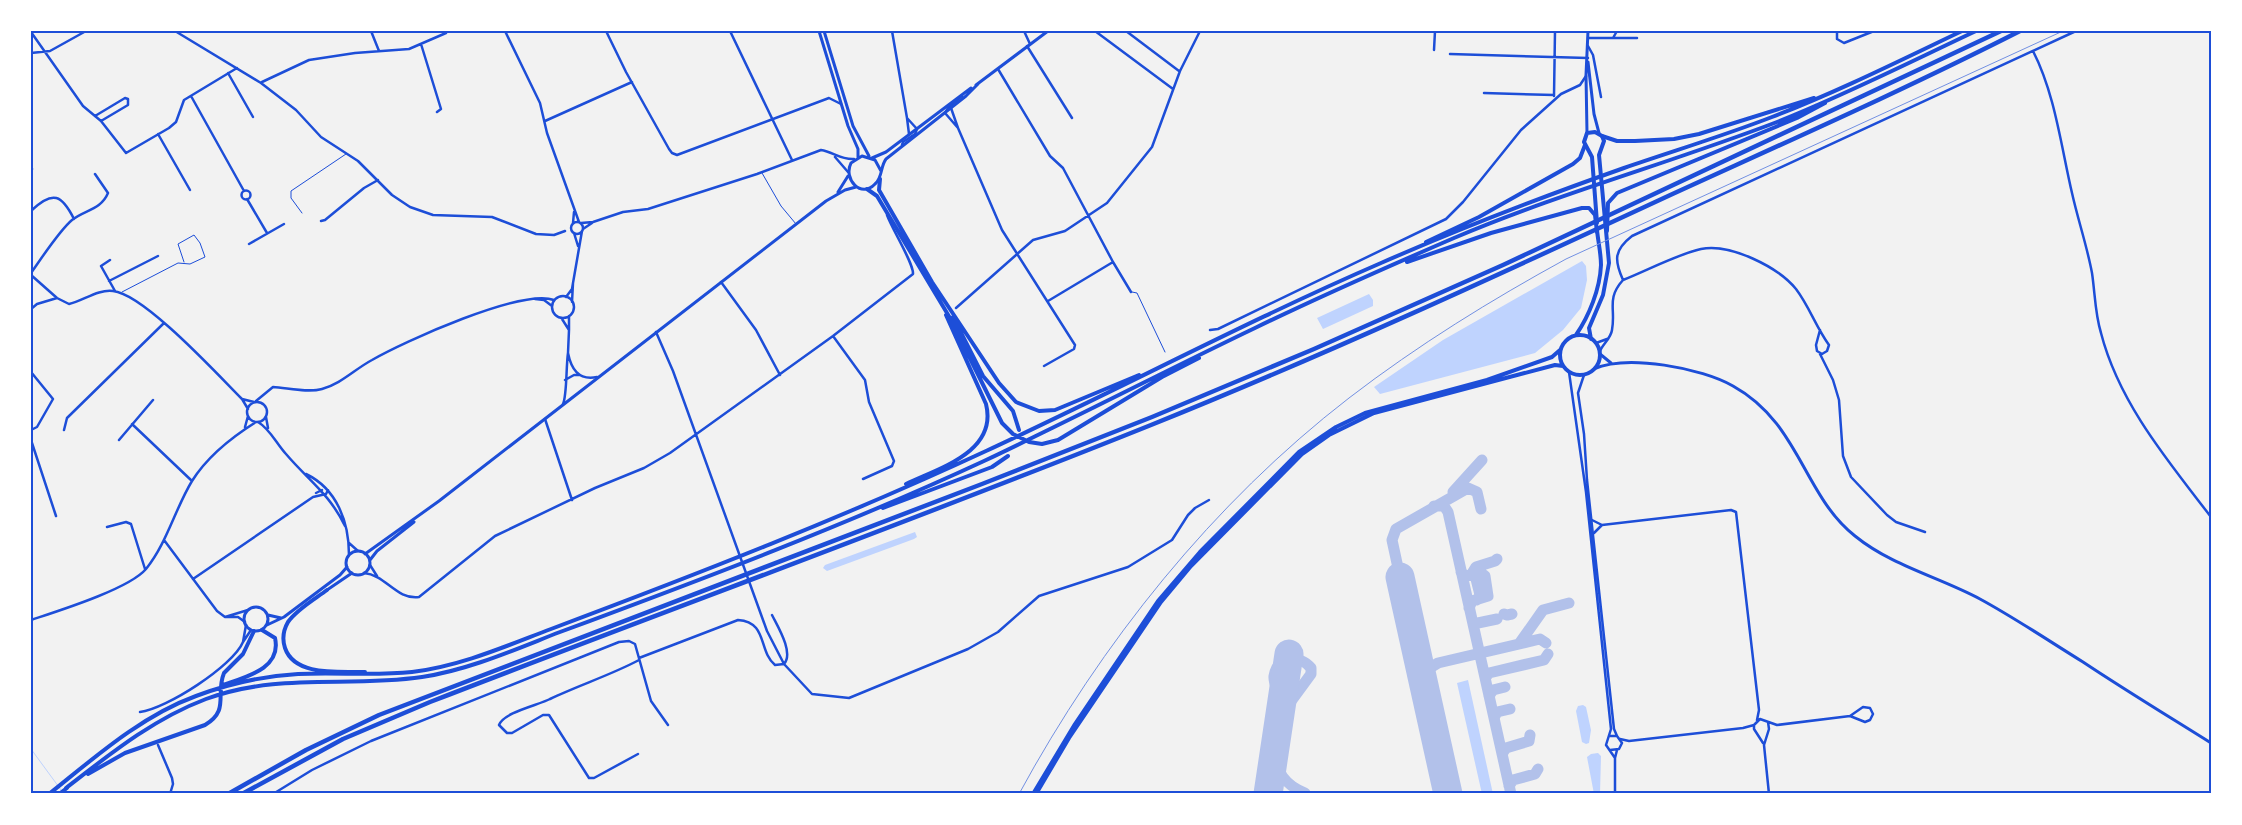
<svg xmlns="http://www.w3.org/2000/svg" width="2242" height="825" font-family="Ubuntu,sans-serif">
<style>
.water{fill:#bfd3fe}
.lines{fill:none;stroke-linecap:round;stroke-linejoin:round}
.stream{stroke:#bfd3fe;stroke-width:1}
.taxiway{stroke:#b2c1ea;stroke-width:11}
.runway{stroke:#b2c1ea;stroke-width:29}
.service{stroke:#1d4ed8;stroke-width:1}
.minor{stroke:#1d4ed8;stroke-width:2.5}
.tertiary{stroke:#1d4ed8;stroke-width:2.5}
.secondary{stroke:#1d4ed8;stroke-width:3}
.primary{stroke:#1d4ed8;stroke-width:4}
.trunk{stroke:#1d4ed8;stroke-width:4}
.motorway{stroke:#1d4ed8;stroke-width:4.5}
.rail{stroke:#7290e2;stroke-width:1}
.neatline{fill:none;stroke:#1d4ed8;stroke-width:2}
</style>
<rect width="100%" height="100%" fill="#f2f2f2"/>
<path class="water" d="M1582,261L1586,266L1587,280L1581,308L1563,330L1535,353L1380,394L1374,387L1443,340Z
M1369,294L1373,300V306L1323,329L1317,318Z
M915,532L917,537L914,539L827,571L823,568L825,565Z
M1468,680L1493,794H1482L1457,683Z
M1583,705L1586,707L1591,730L1589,743L1586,744L1582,742L1576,711L1578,706Z
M1598,753L1601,756L1600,794H1594L1587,757L1591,754Z"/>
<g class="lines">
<path class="stream" d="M31,749L64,794"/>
<path class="taxiway" d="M1453,492L1482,460
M1434,506H1444L1448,512L1511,794
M1474,571L1480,595L1477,600
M1461,572L1466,576L1481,573L1485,576L1488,596L1472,601L1469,608
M1473,576L1471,575L1476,567L1495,561L1497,559
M1400,577L1392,540L1396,529L1468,488L1477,492L1481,509
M1504,614L1507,615L1512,614
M1473,624L1497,619
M1519,644L1543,610L1569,603
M1485,678L1489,673L1544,660L1548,654
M1424,688L1425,671L1438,663L1540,639L1546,643
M1489,696L1493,690L1505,687
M1494,718L1497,712L1510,709
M1278,719L1311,674V668C1300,654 1277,656 1274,676C1273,685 1280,693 1282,703
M1274,751C1276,772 1285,785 1305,793
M1502,754L1506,748L1529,741L1530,735
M1509,786L1513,780L1535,774L1538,769"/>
<path class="runway" d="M1400,577L1448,794
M1268,794L1289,654"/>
<path class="service" d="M762,173L781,206L796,224
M302,213L291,198V191L346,154
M122,292L178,263L190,264L205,257L200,243L194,235L178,244L184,262
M1132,292L1137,293L1165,352"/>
<path class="minor" d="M175,31L261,83L296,110L321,137L358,161L392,195L410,207L433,215L492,217L536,234L554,235L565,231
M371,31L379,51
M505,31L540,103L547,133L579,222
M606,31L626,72L669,149L672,153L677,155L829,98L841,104
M730,31L792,160
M892,31L907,118
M1024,31L1030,44
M1095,31L1173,89
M1126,31L1179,71
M1837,31V39L1844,43L1874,31
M31,32L83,106L101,121L126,153L169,128L176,122L184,100L237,68
M1588,38H1637
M1613,38L1617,31
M421,44L441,109L437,112
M1027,46L1072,118
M1588,46L1593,55L1601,97
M1434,50L1435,31
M2033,51C2055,94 2061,146 2072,193C2078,220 2087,246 2092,273C2095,293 2095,314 2101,333C2119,403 2168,461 2211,517
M31,53L50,51L86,31
M1450,54L1588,58
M998,69L1050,156L1063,168L1113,262L1131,292
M228,73L253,117
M262,82L309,60L355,53L409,49L446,33
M1484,93L1554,95
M191,96L244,191
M1554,96L1555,31
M949,107L962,96
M948,108H951L958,128L945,113Z
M95,116L125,98L128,99V105L101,121
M545,121L632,82
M958,128L1002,230L1075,345L1074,349L1044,366
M158,134L190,190
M902,145L903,142L915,134L917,129L907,118L909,134
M835,157L848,172
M31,168L32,169
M241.5 195a4.5 4.5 0 1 1 9 0a4.5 4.5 0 1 1-9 0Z
M247,199L267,233
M32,210C53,190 62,195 74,219
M321,221L325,220L364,188L378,180
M571 228a6 6 0 1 1 12 0a6 6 0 1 1-12 0Z
M573,223L574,212
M581,223L593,222L623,212L648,209L757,174L821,150C833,152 841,160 854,159
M583,229L592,223
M574,233L578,246
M249,244L284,224
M110,260L101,266L115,291
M31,273C41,259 59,231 72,220C84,210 101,210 108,193L95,174
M31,275L57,298L69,304C83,301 98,289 113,291C144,294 218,375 242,399L248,409
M1623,280C1614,260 1614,250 1632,236L2076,31
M109,281L158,256
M721,282L756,330L780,375
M573,283L582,231
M552 307a11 11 0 1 1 22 0a11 11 0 1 1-22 0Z
M566,297L572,289L573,283L572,302
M535,299L544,300L552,306
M1048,301L1113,262
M956,308L1033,240L1065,231L1107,203L1152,147L1180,71L1200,31
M31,309L37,304L57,298
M562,319L569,330V316
M1210,330L1218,329L1446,219L1463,202L1521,130L1561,94L1580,85L1586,76
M656,332L673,371L767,631L784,664L812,694L849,698L968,649L998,632L1039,596L1128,567L1172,540L1188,515L1195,508L1209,500
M833,336L865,380L869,402L894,461L892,466L863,479
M1596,343L1607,339
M1600,351C1603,344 1611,338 1612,330C1616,309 1606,299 1623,280C1646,271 1678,254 1701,249C1730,243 1778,267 1796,289C1809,306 1816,327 1829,345L1827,351L1822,354L1817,351L1816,345L1820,330
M568,353L569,330
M1820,354L1833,380L1839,400L1843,456L1851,477L1887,515L1896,522L1925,532
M31,372L53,399L37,427L31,430
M565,380L574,375H579
M242,399L254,402
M256,401L273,387C288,388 308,393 322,389C341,384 355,369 372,360C403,342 522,288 554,300
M247 412a10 10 0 1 1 20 0a10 10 0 1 1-20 0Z
M563,404C567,396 566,366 568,353C571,368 578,381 597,377
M266,417L268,428
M545,419L572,500
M258,422C270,429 276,443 286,454C308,480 329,493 345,526
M132,424L192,481
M245,427L248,416
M64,430L67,418L164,323
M31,440L56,516
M119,440L153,400
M306,474C337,489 349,522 349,555
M316,493L322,490
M1592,520L1602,525
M107,527L126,522L131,524L145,569
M1594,533L1602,525L1731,510L1736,512L1759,710L1757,720
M164,540L217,611L225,617
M349,543L358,551
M370,565L377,576
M364,573C386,575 396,600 419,597L495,536L595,488L644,468L670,453L833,336L913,274C914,264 892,229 887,215
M193,579L313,497L326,494L328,490
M31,620C58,611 129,589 146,569C167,543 175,509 192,481C207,457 232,437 256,422
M245,622L238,617H225L248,610
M246,625L243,642L251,630
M639,658L738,620C768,622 758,651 775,665L784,664C794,653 778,627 772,615
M140,712C166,709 233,666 243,642
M1768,722L1769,729L1764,745L1769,794
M1754,725V729L1763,743
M1620,739L1629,741L1743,728L1754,725L1760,719L1777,725L1850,716L1863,707L1870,708L1873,714L1870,720L1865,722L1850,716
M158,745L172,778L173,784L170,794
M638,754L594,778H589L549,715H543L512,733H507L499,725C504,712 539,705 550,699C579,685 611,675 639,660
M273,794L312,770L371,741L619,642L629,641L635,644L651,701L668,725"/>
<path class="tertiary" d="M1569,372L1586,492L1611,729L1606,745L1615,758
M1584,375L1578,393L1584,434L1587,480L1614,729L1617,736
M1610,736H1617L1622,743L1619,749L1610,750
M1615,794V758L1617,750"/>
<path class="secondary" d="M819,31L848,126L858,149V157
M824,31L853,126L869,156
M1588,62L1594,114L1599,133
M976,85L1048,31
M1587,133L1586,75L1588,31
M872,158L886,152L971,88
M881,171L875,160L862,156L851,163C843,179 861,199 875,184C883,177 880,167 886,159L966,96L978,84
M838,192L848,176
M1600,354L1611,363
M1594,369C1627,354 1702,368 1733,386C1800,423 1803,495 1855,536C1892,566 1939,577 1980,599C2015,618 2049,641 2083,662C2125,690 2168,716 2211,743
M346 563a12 12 0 1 1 24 0a12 12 0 1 1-24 0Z
M365,554L439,501L826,201L845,190L856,187
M370,560L377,551L414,522
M327,590L352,573
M244 619a12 12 0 1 1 24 0a12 12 0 1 1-24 0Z
M268,615L281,618
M267,625L284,617L340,575L347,567"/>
<path class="primary" d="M1560 355a20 20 0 1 1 40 0a20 20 0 1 1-40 0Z
M1576,335C1589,316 1600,289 1601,265C1601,253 1598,241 1597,230
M1591,339L1589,328L1603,295L1609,263L1599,155L1604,141L1602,136L1595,132L1587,133L1584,142L1592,157L1597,223
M1033,794L1075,724L1158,601L1200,552L1299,452L1336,427L1365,413L1487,380L1552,357L1560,350
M1036,794L1069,738L1161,602L1191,566L1302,454L1329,435L1374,413L1555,365L1563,366"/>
<path class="trunk" d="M1602,136L1617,141H1635L1674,139L1699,134L1814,98
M880,179L879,190L932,282L999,383L1016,402L1039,411L1055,410L1139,375
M867,189L877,196L950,318L1002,423L1013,434L1029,442L1042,444L1058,440L1162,377L1199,358
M1607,231L1608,203L1617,193L1797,118L1825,103
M1426,242L1479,217L1573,164L1580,158L1585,145
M1407,262L1491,233L1582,208H1589L1595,215L1597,232
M953,317L983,376L1013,411L1019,430
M906,484C939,468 998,452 986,404L946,315
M883,508L992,467L1008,456
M327,590C315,599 297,609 288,622C284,629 282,639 285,648C295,677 340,671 365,672
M223,685C245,677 282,669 275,638L262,630
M88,774L125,753L205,725C230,710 215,695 224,673L243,654L254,631
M66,788C110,754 153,719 206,699C280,672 347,688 422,677C469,670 516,649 560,632C703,579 846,525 984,461C1075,418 1165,371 1255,328C1321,296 1387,267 1454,238C1560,193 1670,163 1777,122C1845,95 1910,62 1976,31
M49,794C94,758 141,716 196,696C228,684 263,676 298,674C336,672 374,676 412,672C461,666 506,646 551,629C698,574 844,517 986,451C1118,390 1247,321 1381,263C1461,228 1542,197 1624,168C1673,151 1723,136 1772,117C1837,92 1899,61 1962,31
M59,794L67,788"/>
<path class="motorway" d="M228,794L306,750L379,715L982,484L1152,417L1314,349L1503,265L2001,31
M242,794L343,739L430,702C670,609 912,521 1151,425C1325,355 1496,276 1666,197C1784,143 1904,90 2020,31"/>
<path class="rail" d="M1019,794C1101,643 1213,503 1349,398C1418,345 1491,300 1566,259L2063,31"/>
</g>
<rect width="2242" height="825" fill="none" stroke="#ffffff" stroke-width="65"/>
<rect x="32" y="32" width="2178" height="760" class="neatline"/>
</svg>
